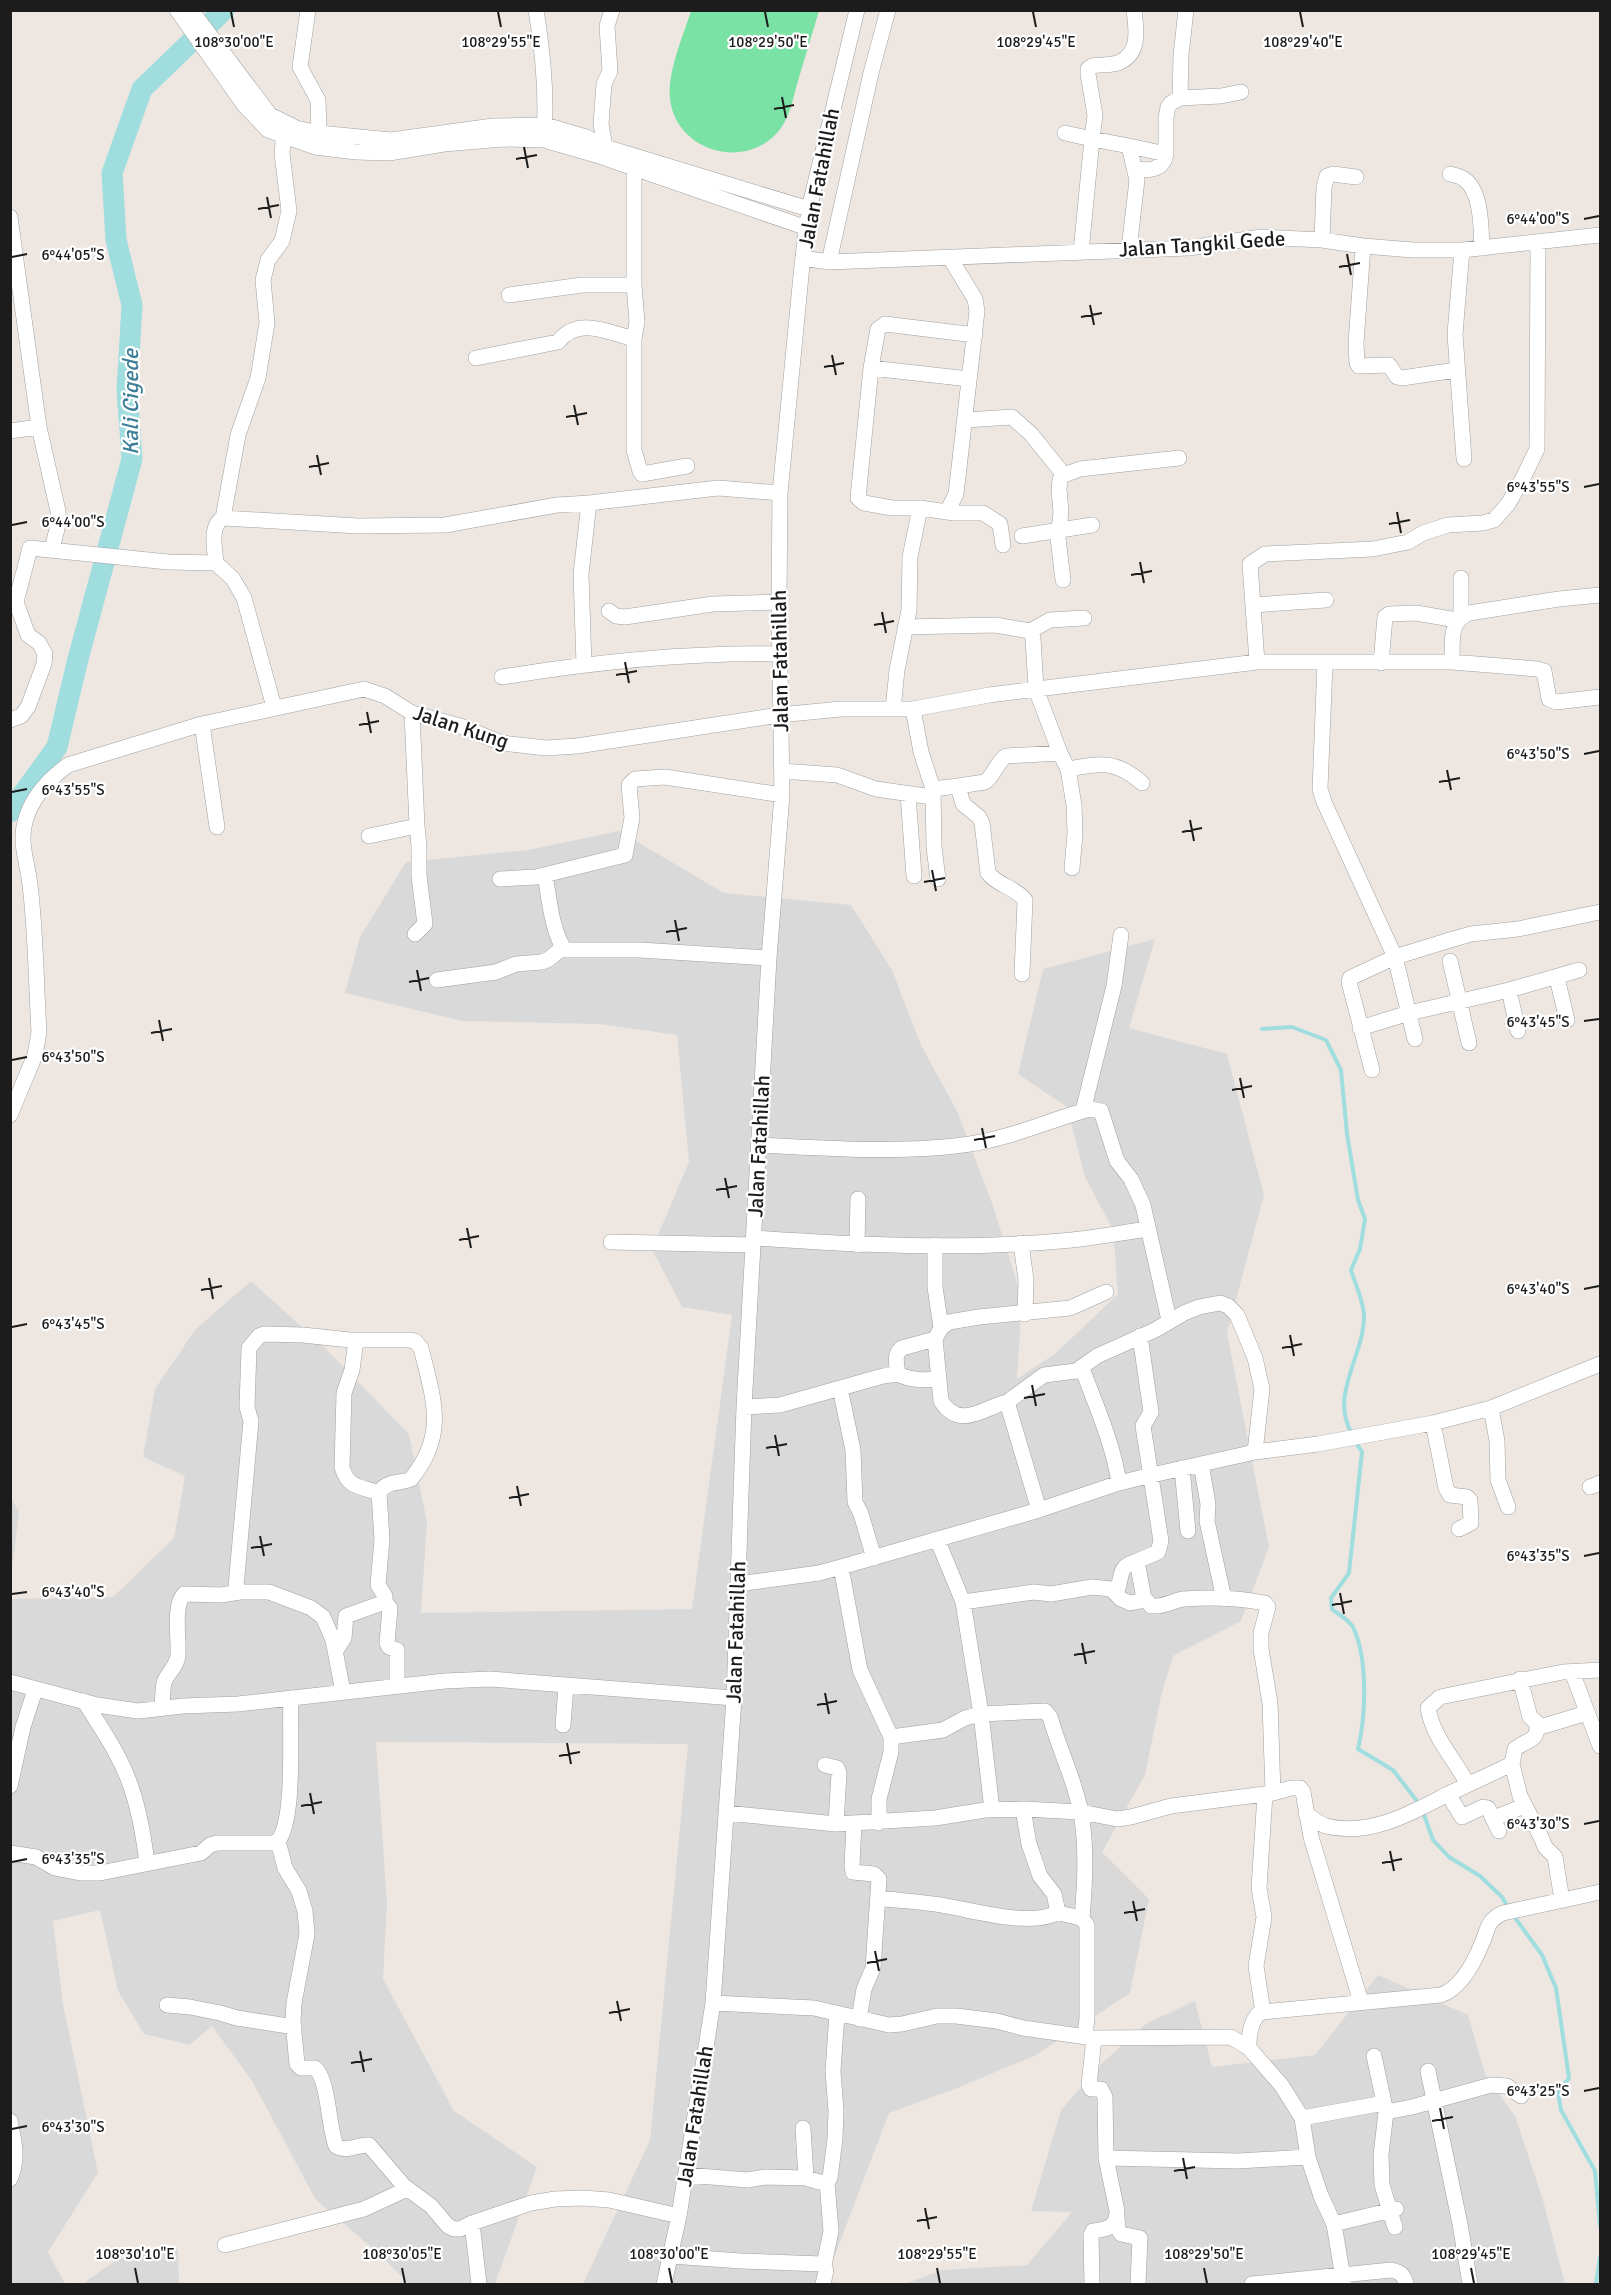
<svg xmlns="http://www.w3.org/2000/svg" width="1611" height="2295" font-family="Signika,sans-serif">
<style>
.residential{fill:#dad9d9}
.pitch{fill:#7ae2a5}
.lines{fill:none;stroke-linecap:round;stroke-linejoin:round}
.stream{stroke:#9fdddf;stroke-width:4}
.river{stroke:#9fdddf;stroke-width:21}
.minor-casing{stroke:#a0a0a0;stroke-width:16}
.minor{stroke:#fff;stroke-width:15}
.ticks{fill:none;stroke:#1c1c1c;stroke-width:2}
.labels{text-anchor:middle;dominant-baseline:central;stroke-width:4.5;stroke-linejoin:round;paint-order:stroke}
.street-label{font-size:21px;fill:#1c1c1c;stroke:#fff}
.water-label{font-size:22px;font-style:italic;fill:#3c7d98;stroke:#fff}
.ticks-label{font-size:15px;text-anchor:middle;fill:#1c1c1c;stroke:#fff;stroke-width:4.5;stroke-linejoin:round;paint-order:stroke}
</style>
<rect width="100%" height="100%" fill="#eee7e1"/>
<path class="residential" d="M619,831L724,893L851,905L892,970L921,1045L957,1111L992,1203L1022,1298L1017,1379L1056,1353L1118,1294L1113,1230L1085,1177L1067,1107L1018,1074L1043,969L1155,939L1129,1028L1227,1054L1264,1195L1227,1333L1269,1547L1241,1621L1173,1656L1161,1696L1145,1775L1102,1852L1149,1899L1130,1993L1036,2055L955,2089L889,2113L825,2281L848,2284H583L650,2140L688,1744L376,1742L387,1903L383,1979L454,2111L537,2167L495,2284H409L378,2253L316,2200L252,2081L212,2026L190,2045L144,2034L118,1991L100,1910L53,1921L63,2004L98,2173L48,2252L65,2284H11L10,1599L113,1597L174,1538L185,1476L143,1457L155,1389L195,1330L251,1281L320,1343L409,1434L427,1522L421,1613L692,1609L732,1315L682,1307L652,1249L689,1162L677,1035L599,1024L462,1021L345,993L360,937L406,862L528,850Z
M11,1498L19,1512L11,1577Z
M1378,1975L1468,2015L1485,2074L1515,2116L1543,2200L1565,2284H905L942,2270L1027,2265L1072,2212L1031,2211L1061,2110L1101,2064L1147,2023L1195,2001L1212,2067L1315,2055Z
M178,2249L179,2284H82L118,2259Z"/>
<path class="pitch" d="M691,11H819C812,34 805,57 798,81C793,97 791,114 781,128C749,172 676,153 670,99C667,73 683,36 691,11Z"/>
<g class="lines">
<path class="stream" d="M1262,1029L1292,1027L1326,1040L1341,1070L1347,1134L1358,1200L1365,1219L1360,1249L1351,1270C1355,1284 1364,1302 1364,1316C1364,1357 1329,1394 1352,1434
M1355,1441L1362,1452L1349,1573L1331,1598L1332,1609C1338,1614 1349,1620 1353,1627C1368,1658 1366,1716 1358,1749L1393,1770L1420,1805
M1423,1812L1433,1840L1449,1857L1480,1876L1502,1897L1509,1909
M1513,1915L1542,1955L1556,1988L1569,2078L1558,2092L1561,2110L1595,2171L1600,2226
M1596,2284L1600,2257"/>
<path class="river" d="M10,812L57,747L78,659L132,459L127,390L132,305L116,240L112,173L142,89L224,10"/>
<g class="minor-casing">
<path id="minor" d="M177,10L244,105L268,130L287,137L315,147L356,152L389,153L444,144L503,139L544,140L596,155L807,228
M191,10L270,115L296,128L319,133L391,140L493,126L545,125L586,137L605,147L809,209
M308,10L300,67L318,100L319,133
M536,10C543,52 547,94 544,136
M1180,98L1181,55L1186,10
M1065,133L1092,139L1081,252
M1129,146L1166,154V118L1168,107L1171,103L1180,98L1221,96L1241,92
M605,147L601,124L604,84L610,71L607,26L612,10
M1134,168C1149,172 1163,170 1166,154
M1450,174C1454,175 1460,176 1464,179C1482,191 1481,229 1482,248
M10,217L39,427L58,511V525L52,549
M1322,240L1324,187L1327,176L1333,174L1356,177
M1363,246L1356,343L1357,363L1359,366L1389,365L1397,377L1402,378L1456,370
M1129,249L1137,180L1129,146L1092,139L1095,115L1088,74V69L1092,66C1101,64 1112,66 1120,62C1141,52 1136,29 1134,10
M1462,250L1455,334L1464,459
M803,258L829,262L879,260L1189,248L1261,237L1322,240L1363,246L1413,250H1462L1600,235
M829,262L871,73L888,10
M634,285L637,322L634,339V450L640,471L642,474L687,466
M509,295L582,285H634V169
M975,335L885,324L878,329L871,368L858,498L864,503L892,508H920L954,513H983L1000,524L1003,545
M476,358L558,342C577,316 608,332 634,339
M871,368L969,379
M966,420L1012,417L1031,434L1064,475L1080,469L1179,458
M10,431L39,427
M589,503L718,488L780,493
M947,512L956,494L977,311L975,299L950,258
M223,518L238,435L258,378L267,323L263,280L268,260L282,241L289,211L282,153L283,143L293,132
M1022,536L1092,525
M216,563C215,549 209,526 223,518L358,526L445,525L557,505L589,503L581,574L584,665
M1461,578V616
M1063,580L1058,538L1061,512L1059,489L1060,480L1064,475
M1253,605L1326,600
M609,611L616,616L625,617L713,604L779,602
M905,627L995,625L1030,631L1033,638L1036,689L1060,753L1068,769L1074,805L1075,834L1072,868
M1030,631L1050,620L1084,618
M1257,662L1250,564L1265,554L1373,549L1408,542L1423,533L1448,525L1483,523L1494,520L1508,504L1523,478L1537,449L1538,242
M1452,662C1453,642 1448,622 1469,613L1559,599L1600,595
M1325,663L1320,789L1324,802L1395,957L1415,1039
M1381,663L1385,617L1389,614L1416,613L1457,620
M502,677C594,662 687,652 781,654
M893,709L897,670L909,610L910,557L920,508
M913,709L921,752L933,789L958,786L963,804L979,817L982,823L988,873C998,886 1015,887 1025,900L1022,974
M10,720L21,716L28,707L44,664L45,654L39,643L28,635L16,602L30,548L168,562L216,563L233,579L244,598L274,707
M202,724L217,827
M1068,769C1101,763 1116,760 1142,783
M782,771L837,775L876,789L932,797
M958,786L985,782C994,776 996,763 1006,756L1060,753
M933,789L934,847L938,879
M908,794L914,876
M369,836L417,826L412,713
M545,875C549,897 552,933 565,950H640L769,958
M500,879L536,877L625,855L632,818L629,785L635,779L665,777L782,795
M415,934L425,924L419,876V846L417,826
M1450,961L1469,1043
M1557,978L1567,1020
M437,980L496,972L516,964L542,962L549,959L562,948
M1509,990L1518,1031
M1360,1028L1409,1013L1509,990L1579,970
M1372,1070L1349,982L1350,978L1395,957L1450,940L1471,934L1518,929L1600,912
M1083,1111L1114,986L1121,935
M10,1115L35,1055L39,1032C36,983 36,934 30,885C28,864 19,844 25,822C31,798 49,779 68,765L202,724L364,689L385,696L412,713L460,726L502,743L546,748L577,746L779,715L841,709H913L989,695L1257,662H1452L1537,669L1544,671L1549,699L1556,702L1600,697
M758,1145C826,1148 903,1154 970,1144C1011,1138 1050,1120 1090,1109L1101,1111L1117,1161L1131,1179L1143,1205L1169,1320
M754,1238C856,1245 959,1250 1061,1241C1090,1239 1119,1233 1148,1229
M611,1242L753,1245
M1021,1243L1026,1280L1025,1314
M857,1245L858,1199
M935,1245V1287L941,1328
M1140,1336L1151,1412L1143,1426L1161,1541L1158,1552L1137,1561L1144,1599
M935,1339L941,1401C960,1431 984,1407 1007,1402L1039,1510
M356,1340L352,1370L344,1393L342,1467C348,1489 361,1486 379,1493
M1082,1368C1096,1406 1113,1443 1119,1483
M898,1374C912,1381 924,1380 939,1379
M840,1388L853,1450L855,1502L861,1514L874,1558
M1007,1402L1044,1375L1076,1371L1097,1356L1155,1330L1184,1313L1199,1307L1220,1303L1228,1306L1237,1315L1255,1358L1262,1389L1255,1452
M744,1407L780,1405L883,1376L898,1374C897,1364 893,1355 902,1348L935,1339L941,1328L949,1322L979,1317L1070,1308L1106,1292
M1491,1408L1497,1441L1498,1480L1508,1507
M1433,1423L1446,1488L1450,1495L1467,1497L1470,1500L1471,1523L1459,1529
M1201,1464L1208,1504L1207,1521L1224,1599
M1182,1468L1188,1531
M1590,1487L1600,1483
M937,1539L963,1602
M841,1567L860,1670L891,1737
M738,1584L819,1573L841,1567L1039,1510L1119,1483L1152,1475L1255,1452L1318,1444L1433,1423L1491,1408L1600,1364
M1116,1593C1124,1576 1116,1567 1137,1561
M335,1652L344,1638L346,1616L385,1602
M1572,1672L1600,1746
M1520,1679L1530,1717L1537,1723C1538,1743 1528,1738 1515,1749L1512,1764L1520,1796L1541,1837L1545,1847L1555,1857L1562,1900
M10,1682L97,1705L138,1711L183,1706L238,1704L445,1681L490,1679L734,1698
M343,1692L333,1640L323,1617L311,1608L269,1592H240L236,1586L251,1421L247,1407L249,1348L259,1336L264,1334L303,1335L350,1340H409L415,1341L421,1348C433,1398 448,1434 411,1479C400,1484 386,1480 379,1493L382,1539L378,1585L385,1596V1602L390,1608L387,1643L389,1647L397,1650V1686
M84,1701C102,1729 122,1758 132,1790C140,1814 144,1839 147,1863
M162,1708C163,1700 162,1687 165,1680C170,1670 177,1666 178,1655C179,1638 173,1606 184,1594L221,1595L240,1592
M563,1725L566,1686
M1537,1728L1587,1713
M825,1765L837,1768L839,1773L836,1824
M1467,1783C1454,1758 1433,1738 1428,1708L1440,1697L1563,1672L1600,1670
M10,1786L23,1727L35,1690
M1273,1793L1291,1788H1300L1303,1792L1311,1837L1361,2002
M1448,1794L1512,1764
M1023,1809L1029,1844L1040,1876L1054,1894L1058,1912C1069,1918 1082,1913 1087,1926V2018L1085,2036
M992,1810L981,1714L1045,1711L1050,1717C1059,1749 1075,1780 1081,1813C1087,1848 1085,1883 1082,1919
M726,1813L836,1824L935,1818L985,1810L1023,1809L1081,1812L1117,1819L1131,1817L1171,1806L1273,1793L1270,1703L1261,1649V1633L1268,1607L1265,1603C1240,1598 1209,1597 1183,1599C1171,1601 1166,1607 1151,1606L1146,1600L1130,1603L1121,1599L1111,1589L1092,1587L1051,1594L1034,1592L963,1602L981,1714L965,1718L943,1730L891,1737V1752L879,1799V1823
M1306,1814C1312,1818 1320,1824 1326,1826C1370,1837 1411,1813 1448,1794L1462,1817L1483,1807L1488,1808L1499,1831
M1494,1818L1524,1806
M854,1824L852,1866L853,1872L874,1874L879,1879L873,1968L864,1989L859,2019
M278,1841C296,1818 289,1730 291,1698
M10,1853L36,1857L55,1868L80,1873H100L201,1853L210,1845L217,1843H273L278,1841L285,1868L299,1891L305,1911L307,1934L294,2003L293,2022L297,2064L301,2068H315C329,2080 328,2126 336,2146C347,2153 358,2144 369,2145L404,2186L431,2206L448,2226L454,2229H460L472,2223L531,2203L555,2199L583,2198L609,2200L679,2216
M878,1898C902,1901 928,1902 952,1907C979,1912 1034,1927 1058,1912
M713,2003L814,2008L889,2025L902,2024L937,2016H956L997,2021L1023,2028L1094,2038L1231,2037L1249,2048L1282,2086L1302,2118L1308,2157L1321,2196L1334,2224L1344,2284
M167,2005L190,2007L220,2013L237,2018L294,2027
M1263,2012L1441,1995C1461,1988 1474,1963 1482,1943C1489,1928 1486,1921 1503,1913L1600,1892
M1249,2048C1249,2035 1250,2024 1258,2014L1263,2012L1256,1966L1264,1917L1259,1888L1265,1794
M1374,2056L1386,2112L1412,2107L1491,2085L1507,2086L1521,2096
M1428,2071L1460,2224L1470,2284
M1386,2112L1381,2155L1382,2185L1395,2227
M1302,2118L1384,2103
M10,2121C14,2141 19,2159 10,2179
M803,2128L806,2178
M1106,2158L1238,2161L1308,2157
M686,2175L748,2180L765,2177L806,2178L819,2182H827L830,2178L835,2139L836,2111L833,2071L837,2014
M1117,2218L1118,2229L1121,2234L1140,2238L1138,2284
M472,2223L479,2284
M1334,2224L1396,2209
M225,2245L364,2209L407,2189
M671,2256L741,2261L822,2264C829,2269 824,2277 823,2284
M824,2265L831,2231L827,2182
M664,2284L679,2216L713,2003L734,1698L744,1407L769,958L782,795L779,602L780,493L802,265L809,209L857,10
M1092,2284L1091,2235L1093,2231C1107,2229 1117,2228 1117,2211L1106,2158L1105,2097L1101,2089H1091L1089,2085L1094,2038
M1252,2284L1391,2270C1401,2272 1404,2275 1406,2284"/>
</g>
<use href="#minor" class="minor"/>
</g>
<path class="ticks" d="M231,12L234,27M498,12L501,27M765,12L768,27M1033,12L1036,27M1300,12L1303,27M782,97L786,118M774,109L794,105M524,147L528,168M516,159L537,155M267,197L271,218M258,209L279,205M1584,219L1599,216M1347,254L1351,275M12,257L27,254M1339,267L1360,263M1090,305L1094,325M1081,317L1102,313M832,355L836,375M824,367L844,363M574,405L578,425M566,417L587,413M317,455L321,475M309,467L329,463M1584,487L1599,484M1397,512L1401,533M1389,524L1410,520M12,525L27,522M1140,562L1144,583M1131,575L1152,571M882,612L886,633M874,625L894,621M625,662L629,683M616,675L637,671M367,712L371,733M359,725L379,721M1584,754L1599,751M1447,770L1451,790M1439,782L1460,778M12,792L27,789M1190,820L1194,841M1182,832L1202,828M932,870L936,891M924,882L945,878M675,920L679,941M666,932L687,928M417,970L421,991M409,982L429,978M159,1020L163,1041M1584,1021L1599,1019M151,1033L172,1029M12,1060L27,1057M1240,1078L1244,1098M1232,1090L1252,1086M982,1128L986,1148M974,1140L995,1136M725,1178L729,1198M716,1190L737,1186M467,1228L471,1248M459,1240L479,1236M209,1278L213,1299M1584,1289L1599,1286M201,1290L222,1286M12,1327L27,1324M1290,1335L1294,1356M1282,1348L1302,1344M1032,1385L1036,1406M1024,1398L1045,1394M775,1435L779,1456M766,1448L787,1444M517,1486L521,1506M509,1498L529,1494M260,1536L264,1556M251,1548L272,1544M1584,1556L1599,1553M1340,1593L1344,1614M12,1594L27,1592M1332,1605L1352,1601M1082,1643L1086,1664M1074,1655L1095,1651M825,1693L829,1714M817,1705L837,1701M567,1743L571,1764M559,1756L580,1752M310,1793L314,1814M301,1806L322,1802M1584,1824L1599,1821M1390,1851L1394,1871M12,1862L27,1859M1382,1863L1402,1859M1133,1901L1137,1921M1124,1913L1145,1909M875,1951L879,1971M867,1963L887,1959M617,2001L621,2021M609,2013L630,2009M360,2051L364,2072M351,2063L372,2059M1584,2091L1599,2088M1440,2108L1444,2129M1432,2121L1453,2117M12,2129L27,2126M1183,2158L1187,2179M1174,2171L1195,2167M925,2208L929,2229M917,2221L937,2217M135,2268L138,2283M402,2268L405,2283M669,2268L672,2283M937,2268L940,2283M1204,2268L1207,2283M1471,2268L1474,2283"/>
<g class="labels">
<g class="street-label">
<text transform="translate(819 178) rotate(-79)">Jalan Fatahillah</text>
<text transform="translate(1202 244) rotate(-4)">Jalan Tangkil Gede</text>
<text transform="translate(780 661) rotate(-91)">Jalan Fatahillah</text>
<text transform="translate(461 727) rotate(18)">Jalan Kung</text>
<text transform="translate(759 1146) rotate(-87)">Jalan Fatahillah</text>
<text transform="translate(736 1632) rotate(-88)">Jalan Fatahillah</text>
<text transform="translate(695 2116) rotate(-81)">Jalan Fatahillah</text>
</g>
<g class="water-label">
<text transform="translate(130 402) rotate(-90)">Kali Cigede</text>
</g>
</g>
<g class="ticks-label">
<text x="234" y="47">108°30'00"E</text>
<text x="501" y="47">108°29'55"E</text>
<text x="768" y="47">108°29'50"E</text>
<text x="1036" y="47">108°29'45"E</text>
<text x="1303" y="47">108°29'40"E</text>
<text x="1538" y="224">6°44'00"S</text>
<text x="73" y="260">6°44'05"S</text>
<text x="1538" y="492">6°43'55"S</text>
<text x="73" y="527">6°44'00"S</text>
<text x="1538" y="759">6°43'50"S</text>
<text x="73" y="795">6°43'55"S</text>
<text x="1538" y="1027">6°43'45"S</text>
<text x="73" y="1062">6°43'50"S</text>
<text x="1538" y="1294">6°43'40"S</text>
<text x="73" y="1329">6°43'45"S</text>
<text x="1538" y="1561">6°43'35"S</text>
<text x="73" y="1597">6°43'40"S</text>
<text x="1538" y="1829">6°43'30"S</text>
<text x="73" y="1864">6°43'35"S</text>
<text x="1538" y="2096">6°43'25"S</text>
<text x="73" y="2132">6°43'30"S</text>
<text x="135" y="2259">108°30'10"E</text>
<text x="402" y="2259">108°30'05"E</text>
<text x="669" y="2259">108°30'00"E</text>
<text x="937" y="2259">108°29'55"E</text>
<text x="1204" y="2259">108°29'50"E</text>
<text x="1471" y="2259">108°29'45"E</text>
</g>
<rect width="1611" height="2295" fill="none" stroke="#1c1c1c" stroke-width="24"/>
</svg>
